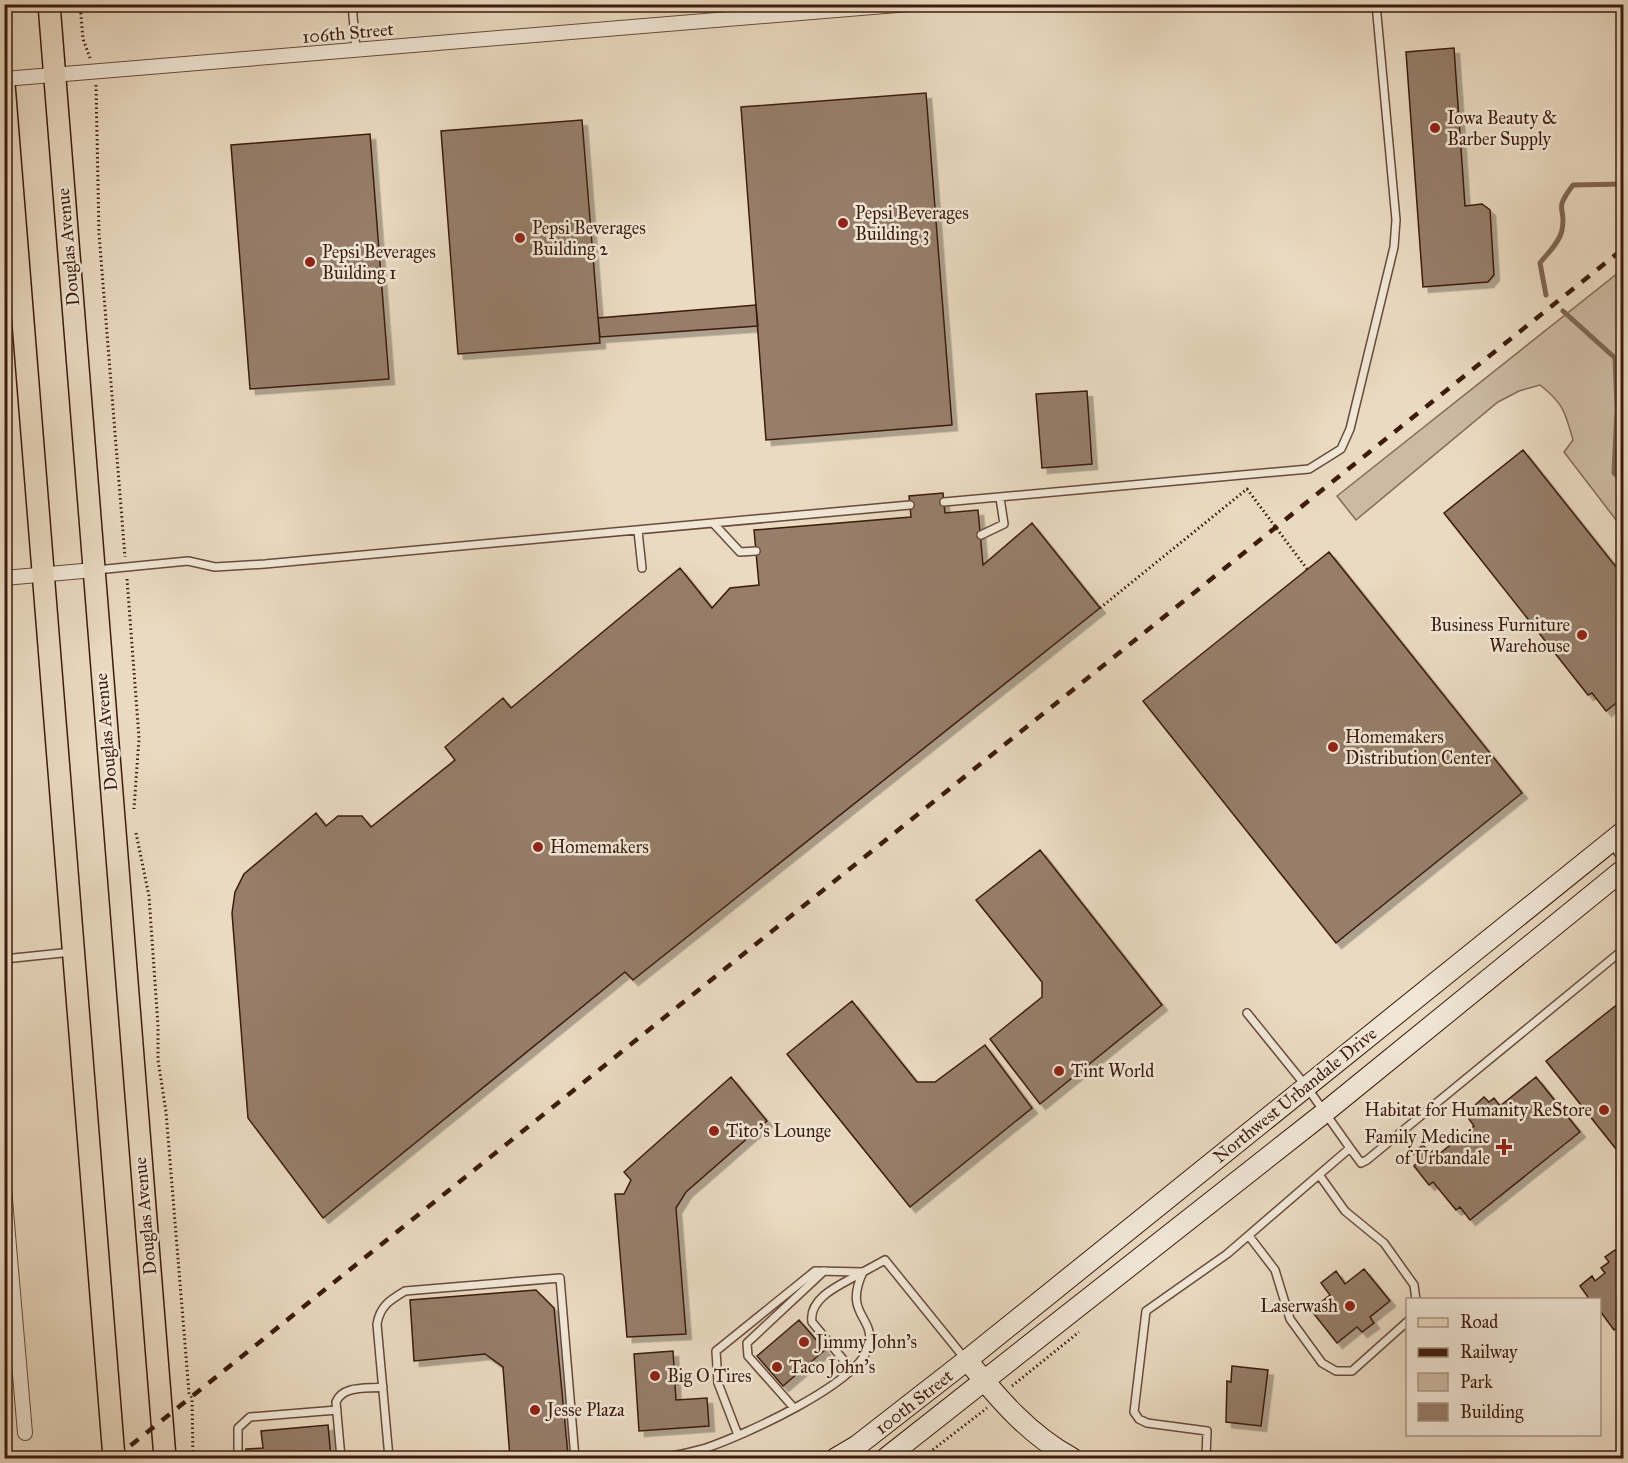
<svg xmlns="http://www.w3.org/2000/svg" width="1628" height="1463" font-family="'IM FELL Great Primer',serif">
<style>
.green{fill:#ccbaa3;stroke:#846a58;stroke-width:1.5}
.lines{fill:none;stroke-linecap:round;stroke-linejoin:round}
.stream{stroke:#816755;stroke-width:5}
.building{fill:#967e6b;stroke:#3c1b0e;stroke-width:1.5;filter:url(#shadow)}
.lane-casing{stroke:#684b3b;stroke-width:10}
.street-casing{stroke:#684b3b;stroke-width:16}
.secondary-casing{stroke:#3c1b0e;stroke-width:22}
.primary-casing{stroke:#3c1b0e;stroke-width:24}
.path{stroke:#3c1b0e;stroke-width:3;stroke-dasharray:1.5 3;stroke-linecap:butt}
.lane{stroke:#f1e7d7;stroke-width:7}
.street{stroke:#f1e7d7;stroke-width:14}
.secondary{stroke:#f1e7d7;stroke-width:20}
.primary{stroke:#eadac1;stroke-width:21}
.rail{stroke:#3c1b0e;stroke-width:4.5;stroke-dasharray:10 10;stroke-linecap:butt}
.path-bridge{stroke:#3c1b0e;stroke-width:3;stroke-dasharray:1.5 3;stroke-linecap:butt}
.poi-dot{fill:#8f2418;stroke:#f1e7d7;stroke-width:2}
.labels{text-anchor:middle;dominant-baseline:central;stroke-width:5;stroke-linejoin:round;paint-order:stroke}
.street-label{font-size:18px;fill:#3c1b0e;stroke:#f1e7d7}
.poi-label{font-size:18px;fill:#3c1b0e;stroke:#f1e7d7;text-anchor:start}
</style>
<defs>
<filter id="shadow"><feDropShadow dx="5.5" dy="5.5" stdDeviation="0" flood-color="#0004"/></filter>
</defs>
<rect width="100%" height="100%" fill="#eadac1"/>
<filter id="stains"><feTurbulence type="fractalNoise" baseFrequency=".00333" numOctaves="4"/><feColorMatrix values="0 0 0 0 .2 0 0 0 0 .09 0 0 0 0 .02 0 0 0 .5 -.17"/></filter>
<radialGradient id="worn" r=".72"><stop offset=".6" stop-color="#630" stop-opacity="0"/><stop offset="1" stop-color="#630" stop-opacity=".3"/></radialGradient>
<path class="green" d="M1623,269V529L1564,452L1573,440C1565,412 1564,404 1540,385L1519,391L1498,402L1356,520L1337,496Z"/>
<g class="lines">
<path class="stream" d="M1546,295L1540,263C1547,254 1560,242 1562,230C1567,205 1552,213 1573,185L1624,184
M1563,311L1615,358L1617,409L1614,473L1624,482"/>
</g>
<path class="building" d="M1454,48L1465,206L1482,204L1490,210L1494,275L1488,282L1423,287L1406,52Z
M926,93L952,425L766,440L741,107Z
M582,120L600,343L458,354L441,131Z
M370,134L389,379L250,389L231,145Z
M756,305L758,326L600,337L598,318Z
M1087,391L1092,464L1042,468L1036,394Z
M1523,450L1624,577V697L1606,711L1592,693L1588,695L1444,513Z
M943,493L945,513L978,510L983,565L1032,523L1100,608L633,980L625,972L323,1218L248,1118L232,913L235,892L244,874L316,813L326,826L338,816H362L371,827L455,760L445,747L503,698L511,708L680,568L712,608L730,588L759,585L754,530L911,517L909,496Z
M1329,552L1522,793L1336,943L1143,701Z
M1040,850L1162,1005L1040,1104L990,1039L1042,997V982L976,900Z
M1624,999V1159L1546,1061Z
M852,1001L917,1082H935L985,1045L1032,1108L910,1207L787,1054Z
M731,1077L767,1121L686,1192L676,1208L686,1334L627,1337L615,1194H624L631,1180L624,1172Z
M1536,1077L1580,1132L1470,1220L1460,1207L1456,1210L1433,1182L1429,1185L1414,1166L1419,1161L1413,1153L1423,1145L1430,1153L1435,1149L1439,1154L1474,1126L1469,1119L1479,1112L1474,1106L1484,1097L1489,1102L1494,1098L1500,1106Z
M1624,1249V1322L1614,1330L1600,1311V1300H1590L1580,1286L1592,1276L1595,1281L1605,1273L1601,1268L1609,1262L1605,1257L1615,1250L1618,1254Z
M1364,1269L1390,1301L1370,1317L1374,1323L1362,1332L1357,1327L1337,1343L1311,1310L1330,1295L1321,1283L1336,1271L1345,1284Z
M536,1290L554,1308L568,1455L549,1456L550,1458H510L503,1367L485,1354L414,1361L410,1300Z
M799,1320L825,1350L783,1386L757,1356Z
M673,1351L676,1400L707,1398L709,1426L639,1431L634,1354Z
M1232,1366L1268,1370L1261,1426L1226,1422L1227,1381L1231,1382Z
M328,1425L331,1458H247L246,1449L263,1448L261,1431Z"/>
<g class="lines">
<g class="lane-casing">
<path id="lane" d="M352,4L356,50
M944,502L1309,469L1341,449L1350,429L1394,247L1396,220L1376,4
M714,524L740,552L756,551
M638,531L642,568
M981,535L1004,524L1000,498
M96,570L188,561L215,567L265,564L910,505
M1612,844L1624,861
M4,959L72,952
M1247,1013L1306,1086L1350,1148
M1320,1176L1345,1211L1384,1243L1414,1285L1416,1300
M1249,1236L1275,1270L1290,1319L1322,1363L1336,1371H1352L1408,1321
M851,1369L812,1322C808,1296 845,1283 863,1272
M794,1408L748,1356L747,1343L824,1271
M738,1435L718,1383L716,1351L815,1271L863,1272L885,1260L966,1360
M238,1458V1428L250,1417L337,1410
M341,1458L336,1402C343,1385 367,1389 383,1387
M389,1458L377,1324C380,1306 390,1300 405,1291L560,1278L575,1458
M662,1458C677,1455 692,1452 706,1448C742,1436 861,1383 869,1345C875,1316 843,1315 863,1272
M1206,1458L1207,1431L1147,1423L1139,1419L1134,1412L1146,1311L1227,1254L1350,1148L1361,1163L1367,1160L1624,949"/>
</g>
<g class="street-casing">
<path id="street" d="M4,79L909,4
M4,578L94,570
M4,1188L25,1433"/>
</g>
<g class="secondary-casing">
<path id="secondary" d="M967,1360C998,1398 1029,1435 1072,1458
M836,1458L858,1445L967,1360L1624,831
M886,1458L1324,1113L1624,869"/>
</g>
<g class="primary-casing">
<path id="primary" d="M49,4L165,1458
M4,84L114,1458"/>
</g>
<path class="path" d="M80,4L83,39L90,58
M96,85L99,234L125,557
M127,579L139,738L134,809
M136,833L149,896L158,1026V1060L166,1112L189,1393L192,1398L193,1458
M1012,1386L1079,1332
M922,1458L987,1408"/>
<use href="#lane" class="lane"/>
<use href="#street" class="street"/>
<use href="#secondary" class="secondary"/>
<use href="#primary" class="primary"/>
<path class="rail" d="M115,1458L1624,248"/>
<path class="path-bridge" d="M1100,608L1247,489L1307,569"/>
</g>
<g class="poi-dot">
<circle cx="1435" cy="128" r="6"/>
<circle cx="843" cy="223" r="6"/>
<circle cx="520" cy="238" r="6"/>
<circle cx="310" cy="262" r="6"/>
<circle cx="1582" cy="635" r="6"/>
<circle cx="1333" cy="747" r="6"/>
<circle cx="538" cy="847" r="6"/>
<circle cx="1059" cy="1071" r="6"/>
<circle cx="1604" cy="1110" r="6"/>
<circle cx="714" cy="1131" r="6"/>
<path d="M1501 1138h6v6h6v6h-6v6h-6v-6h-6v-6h6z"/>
<circle cx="1350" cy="1306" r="6"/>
<circle cx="804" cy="1342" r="6"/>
<circle cx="777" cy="1367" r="6"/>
<circle cx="655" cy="1376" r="6"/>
<circle cx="535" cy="1410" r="6"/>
</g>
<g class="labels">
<g class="street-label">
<text transform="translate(348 33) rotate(-5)">106th Street</text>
<text transform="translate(68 247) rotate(-95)">Douglas Avenue</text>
<text transform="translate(106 732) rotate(-95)">Douglas Avenue</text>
<text transform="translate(1295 1095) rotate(-39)">Northwest Urbandale Drive</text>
<text transform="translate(145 1216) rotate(-95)">Douglas Avenue</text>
<text transform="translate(914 1402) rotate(-38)">100th Street</text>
</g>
<g class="poi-label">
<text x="1447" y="118">Iowa Beauty &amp;<tspan x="1447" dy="21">Barber Supply</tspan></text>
<text x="855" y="213">Pepsi Beverages<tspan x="855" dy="21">Building 3</tspan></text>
<text x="532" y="228">Pepsi Beverages<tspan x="532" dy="21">Building 2</tspan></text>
<text x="322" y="252">Pepsi Beverages<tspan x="322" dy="21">Building 1</tspan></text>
<text x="1570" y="625" text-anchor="end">Business Furniture<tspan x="1570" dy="21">Warehouse</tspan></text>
<text x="1345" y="737">Homemakers<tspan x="1345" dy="21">Distribution Center</tspan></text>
<text x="550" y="847">Homemakers</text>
<text x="1071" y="1071">Tint World</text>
<text x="1592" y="1110" text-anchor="end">Habitat for Humanity ReStore</text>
<text x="726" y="1131">Tito's Lounge</text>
<text x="1490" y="1137" text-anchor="end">Family Medicine<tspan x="1490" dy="21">of Urbandale</tspan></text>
<text x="1338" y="1306" text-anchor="end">Laserwash</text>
<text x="816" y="1342">Jimmy John's</text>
<text x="789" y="1367">Taco John's</text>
<text x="667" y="1376">Big O Tires</text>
<text x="547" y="1410">Jesse Plaza</text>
</g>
</g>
<rect width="1628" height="1463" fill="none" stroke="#eadac1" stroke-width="24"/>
<rect x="6" y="6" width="1616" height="1451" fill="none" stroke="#3c1b0e" stroke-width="3"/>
<rect x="12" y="12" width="1604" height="1439" fill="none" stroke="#3c1b0e" stroke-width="1.5"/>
<rect x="1406" y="1298" width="195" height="138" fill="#f1e7d7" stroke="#a99587" stroke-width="1.5"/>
<rect x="1418" y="1318" width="30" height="9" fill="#eadac1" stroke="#a99587" stroke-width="1.5"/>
<text x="1460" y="1328" font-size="18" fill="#3c1b0e">Road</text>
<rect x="1418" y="1348" width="30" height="9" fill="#3c1b0e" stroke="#a99587" stroke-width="1.5"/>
<text x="1460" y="1358" font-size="18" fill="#3c1b0e">Railway</text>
<rect x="1418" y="1373" width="30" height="18" fill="#ccbaa3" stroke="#a99587" stroke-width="1.5"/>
<text x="1460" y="1388" font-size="18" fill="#3c1b0e">Park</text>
<rect x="1418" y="1403" width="30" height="18" fill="#967e6b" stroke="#a99587" stroke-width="1.5"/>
<text x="1460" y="1418" font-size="18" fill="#3c1b0e">Building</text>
<rect width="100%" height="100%" filter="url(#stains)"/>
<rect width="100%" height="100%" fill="url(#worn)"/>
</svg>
